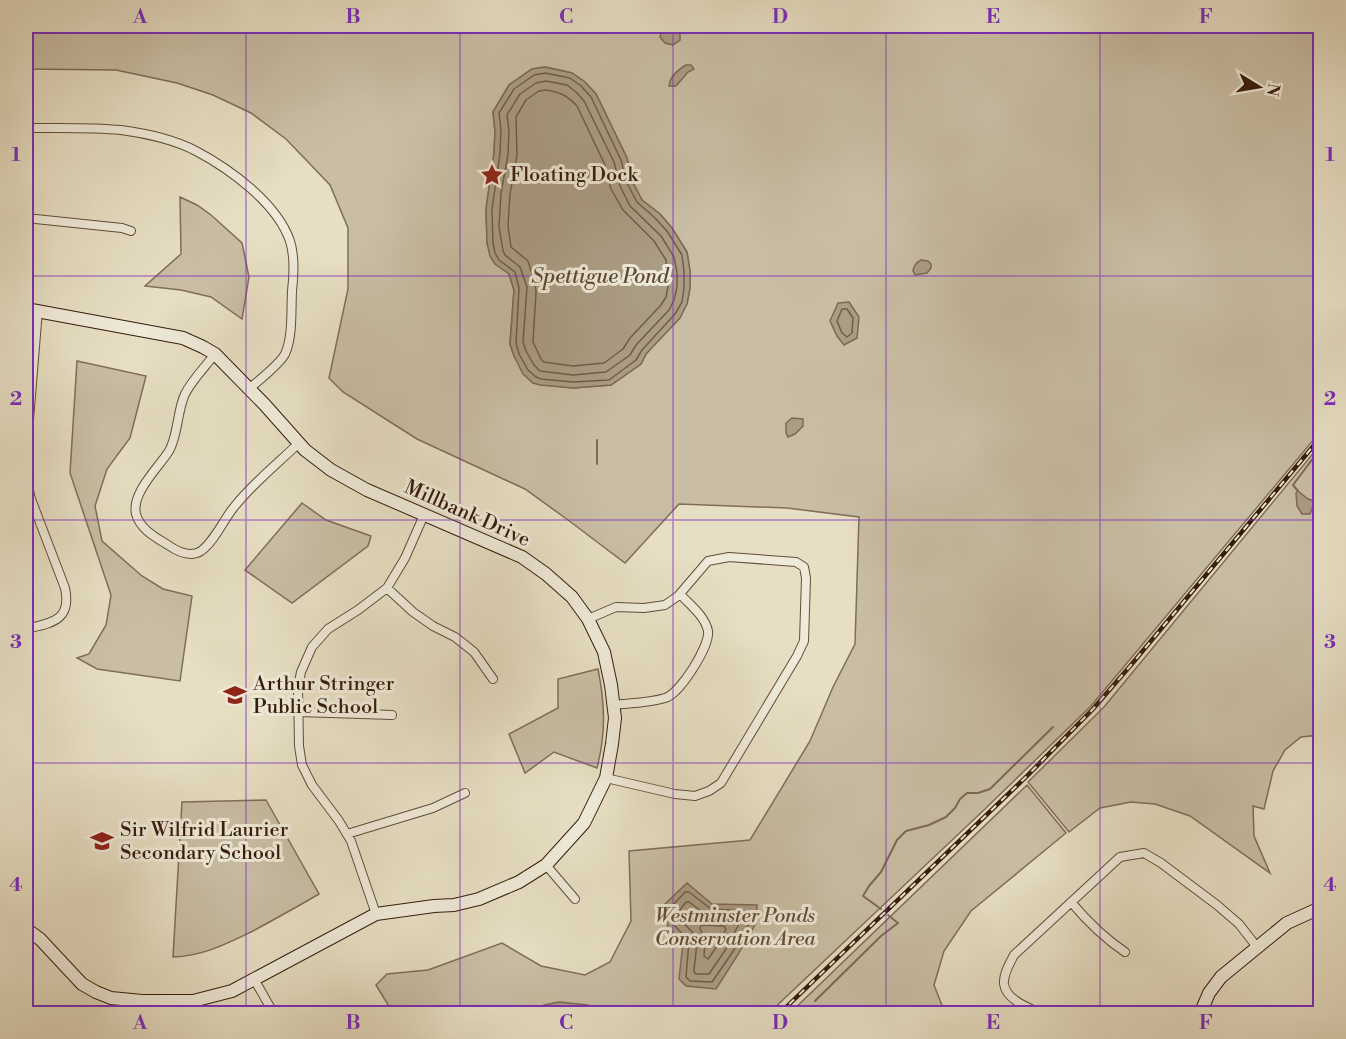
<svg xmlns="http://www.w3.org/2000/svg" width="1346" height="1039" font-family="'Libre Bodoni',serif">
<style>
.green{fill:#c9bea5;stroke:#806d58;stroke-width:1.5;fill-rule:evenodd}
.water{fill:#ab9d85;stroke:#7c6954;stroke-width:1.5}
.lines{fill:none;stroke-linecap:round;stroke-linejoin:round}
.shore{stroke:#705c48;stroke-width:1.5}
.stream{stroke:#7c6954;stroke-width:2}
.street-casing{stroke:#624d39;stroke-width:10}
.secondary-casing{stroke:#361c0b;stroke-width:14}
.street{stroke:#efead9;stroke-width:8}
.secondary{stroke:#efead9;stroke-width:12}
.rail-casing{stroke:#361c0b;stroke-width:4.5}
.rail{stroke:#efead9;stroke-width:2;stroke-dasharray:7;stroke-linecap:butt}
.grid{fill:none;stroke:#7b2cbf;stroke-width:1.5;stroke-opacity:0.55}
.labels{text-anchor:middle;dominant-baseline:central;stroke-width:6;stroke-linejoin:round;paint-order:stroke}
.poi-label{font-size:20px;fill:#361c0b;stroke:#efead9;text-anchor:start}
.street-label{font-size:20px;fill:#361c0b;stroke:#efead9}
.park-label{font-size:20px;font-style:italic;fill:#624d39;stroke:#efead9}
.water-label{font-size:21px;font-style:italic;fill:#5f4936;stroke:#efead9}
.neatline{fill:none;stroke:#7b2cbf;stroke-width:2}
.grid-label{font-size:20px;text-anchor:middle;font-weight:bold;fill:#7b2cbf}
</style>
<rect width="100%" height="100%" fill="#e7dfc4"/>
<filter id="stains"><feTurbulence type="fractalNoise" baseFrequency=".00333" numOctaves="4"/><feColorMatrix values="0 0 0 0 .2 0 0 0 0 .09 0 0 0 0 .02 0 0 0 .5 -.17"/></filter>
<radialGradient id="worn" r=".72"><stop offset=".6" stop-color="#630" stop-opacity="0"/><stop offset="1" stop-color="#630" stop-opacity=".3"/></radialGradient>
<path class="green" d="M26,26H666L663,27L680,31L674,26H1320V432L1091,706L985,809L769,1013H393L376,985L387,974L428,970L502,943L541,966L585,975L610,962L631,921L629,851L750,840L810,741L833,687L855,644L859,517L787,508L679,504L625,563L568,520L525,489L417,439L343,392L329,378L348,289V228L330,185L286,139L251,113L213,95L177,83L116,70L26,69ZM545,67L572,73L585,82L596,94L627,158L632,181L642,200L660,214L672,228L687,252L690,271V288L687,304L646,354L641,364L611,385L573,388L533,383L514,356L510,344L514,290L509,274L487,243L486,209L494,153L495,131L493,112L509,85L532,69Z
M180,197L197,205L211,215L242,243L249,277L242,319L211,297L181,290L145,286L181,254Z
M77,361L146,376L130,438L107,469L95,506L102,541L142,576L163,589L192,596L180,681L97,669L77,658L89,654L106,625L111,595L70,473Z
M1320,445V735L1301,737L1285,750L1273,771L1264,809L1253,806L1254,836L1270,873L1190,816L1155,804L1131,802L1100,808L1069,832L1028,782L1104,707Z
M302,503L326,520L371,536L368,546L292,603L245,570Z
M598,669C605,704 606,733 597,768L554,752L525,773L509,734L558,708V679Z
M1027,785L1066,833L971,911L944,951L934,985L945,1013L789,1014Z
M266,800L319,894C297,907 275,919 253,931C226,944 203,956 173,957L182,802Z"/>
<path class="water" d="M666,26H674L680,31V40L673,45L665,43L660,37L663,27Z
M686,65H691L694,69L688,72L676,86H669C670,76 678,70 686,65Z
M545,67L572,73L585,82L596,94L627,158L632,181L642,200L660,214L672,228L687,252L690,271V288L687,304L680,318L646,354L641,364L611,385L573,388L540,385L533,383L523,374L514,356L510,344L514,290L509,274L495,264L490,256L487,243L486,209L494,153L495,131L493,112L509,85L532,69Z
M921,260L928,261L931,264V268L927,273L915,275L913,271C914,265 916,263 921,260Z
M849,302L859,317L857,338L844,345L837,336L830,321L838,303Z
M792,418L803,419V426L795,434L788,437L786,433V423Z
M1298,491L1308,499L1315,501L1310,514H1302L1297,506L1296,493Z
M687,883L712,904L757,905L756,923L737,956L716,989L686,986L679,979L683,943L668,927L664,905Z
M559,1002L588,1005L594,1013H533L544,1005Z"/>
<g class="lines">
<path class="shore" d="M545,73L570,78L581,86L591,97L621,160L627,183L637,202L655,218L667,231L682,255L684,271V288L682,302L675,314L642,350L636,360L609,380L573,382L541,379L536,377L528,370L519,354L516,343L519,288L515,272L499,260L495,253L493,243L492,209L500,154L501,130L499,113L514,89L534,75Z
M546,81L567,85L576,92L584,101L614,162L620,186L630,206L661,236L674,257L677,272V287L674,300L669,310L636,345L630,355L606,372L573,375L540,371L534,365L526,351L523,342L527,287L520,267L505,255L503,251L499,226L501,193L508,155L509,130L507,115L520,94L536,83Z
M546,90C560,92 568,96 577,106L605,165L611,189L623,210L654,241L666,260L668,286L666,297L661,305L630,338L623,349L604,363L573,366L544,362L541,359L533,342L536,292L535,284L528,261L511,247L508,226L510,194L517,155L516,117L526,100L539,91Z
M842,309H847L853,318L852,333L847,337L842,333L837,321Z
M685,892H689L711,909L748,911L750,913V922L732,953L712,982L690,981L686,977L689,941L673,924L670,908Z
M686,902H689L709,917L739,918L741,920L726,949L709,974H696L694,972C694,961 699,945 695,936C688,924 682,928 679,911Z
M701,925L724,926L726,929L718,945L708,959L704,956L705,942L700,928Z"/>
<path class="stream" d="M597,440V464
M1298,491L1293,485L1320,449
M881,909L863,896L869,886L881,872L897,840L906,831L929,825L946,817L955,808L960,799L967,793H978L990,789L1053,727
M815,1001L881,936L898,923L888,915"/>
<g class="street-casing">
<path id="street" d="M26,128C57,128 90,127 121,130C144,133 175,140 196,151C230,169 277,203 290,241C295,257 294,274 292,291C291,309 293,337 285,354C280,364 258,381 249,389
M26,218L122,228L131,231
M215,354C205,367 192,380 185,394C177,411 178,436 169,451C159,467 131,493 136,514C140,529 155,537 168,545C178,552 190,558 201,551C214,542 224,519 234,507C253,483 277,464 299,443
M387,588L413,612L433,626L455,637L474,652L493,679
M588,619L616,607L644,608L665,605L678,596L708,561L729,557L796,562L804,567L806,578L804,641L797,656L721,783L709,791L695,796L675,794L606,778
M26,629C51,623 72,621 65,588L31,499L27,482L26,456L38,310
M614,705C631,703 649,703 665,698C680,694 710,646 708,631C705,616 690,605 680,594
M299,712L392,715
M347,834L433,808L465,793
M546,865L575,899
M1071,902C1087,921 1104,938 1125,952
M376,914L351,841L339,821L312,785L302,765L299,746L298,688L301,672L312,647L328,629L358,610L387,588L405,558L424,515
M254,979L274,1014
M1042,1014C1029,1008 1006,1000 1004,984C1003,974 1010,963 1014,955L1120,857L1144,853L1161,863L1217,905L1239,924L1257,947
M1309,1014L1320,1004"/>
</g>
<g class="secondary-casing">
<path id="secondary" d="M26,309L183,338L203,347L215,354L265,405L305,450L331,470L367,490L522,557L546,574L572,597L588,619L604,652L611,685L615,718L612,744L606,778L584,823L546,865L519,882L479,899L454,905L434,906L376,914L232,991L193,1001H142L111,998L96,992L82,984L40,939L26,929
M1200,1014L1209,993L1221,977L1287,923L1320,908"/>
</g>
<use href="#street" class="street"/>
<use href="#secondary" class="secondary"/>
<g class="rail-casing">
<path id="rail" d="M779,1014L1028,775L1093,709L1131,665L1320,438"/>
</g>
<use href="#rail" class="rail"/>
</g>
<path class="grid" d="M246,26V1014M460,26V1014M673,26V1014M886,26V1014M1100,26V1014M26,276H1320M26,520H1320M26,763H1320"/>
<defs>
<g id="sight-bare" transform="scale(1.8)"><path d="M0-6L1.8-2.2L6-1.7L2.9 1.2L3.7 5.4L0 3.3L-3.7 5.4L-2.9 1.2L-6-1.7L-1.8-2.2Z" fill="#8f2418" stroke="#efead9" stroke-width="2.5" paint-order="stroke"/></g>
<g id="school-bare" transform="scale(1.8)"><path d="M0-5L7-2L0 1L-7-2ZM-4 1L0 2.5L4 1V4Q0 6-4 4Z" fill="#8f2418" stroke="#efead9" stroke-width="2.5" paint-order="stroke"/></g>
</defs>
<g fill-rule="evenodd">
<use href="#sight-bare" x="492" y="175"/>
<use href="#school-bare" x="235" y="695"/>
<use href="#school-bare" x="102" y="841"/>
</g>
<g class="labels">
<g class="poi-label">
<text x="510" y="175">Floating Dock</text>
<text x="253" y="684">Arthur Stringer<tspan x="253" dy="23">Public School</tspan></text>
<text x="120" y="830">Sir Wilfrid Laurier<tspan x="120" dy="23">Secondary School</tspan></text>
</g>
<g class="street-label">
<text transform="translate(467 514) rotate(24)">Millbank Drive</text>
</g>
<g class="park-label">
<text x="735" y="916">Westminster Ponds<tspan x="735" dy="23">Conservation Area</tspan></text>
</g>
<g class="water-label">
<text x="600" y="277">Spettigue Pond</text>
</g>
</g>
<rect width="1346" height="1039" fill="none" stroke="#e7dfc4" stroke-width="66"/>
<g transform="translate(1259 87) rotate(101)" stroke="#efead9" stroke-width="4.5" paint-order="stroke">
<path d="M0-4.5L10 22L0 15L-10 22Z" fill="#361c0b"/>
<text y="-9" font-size="16" font-weight="bold" text-anchor="middle" fill="#361c0b">N</text>
</g>
<rect x="33" y="33" width="1280" height="973" class="neatline"/>
<g class="grid-label">
<text x="140" y="23">A</text>
<text x="353" y="23">B</text>
<text x="566" y="23">C</text>
<text x="780" y="23">D</text>
<text x="993" y="23">E</text>
<text x="1206" y="23">F</text>
<text x="16" y="161">1</text>
<text x="1330" y="161">1</text>
<text x="16" y="405">2</text>
<text x="1330" y="405">2</text>
<text x="16" y="648">3</text>
<text x="1330" y="648">3</text>
<text x="16" y="891">4</text>
<text x="1330" y="891">4</text>
<text x="140" y="1029">A</text>
<text x="353" y="1029">B</text>
<text x="566" y="1029">C</text>
<text x="780" y="1029">D</text>
<text x="993" y="1029">E</text>
<text x="1206" y="1029">F</text>
</g>
<rect width="100%" height="100%" filter="url(#stains)"/>
<rect width="100%" height="100%" fill="url(#worn)"/>
</svg>
